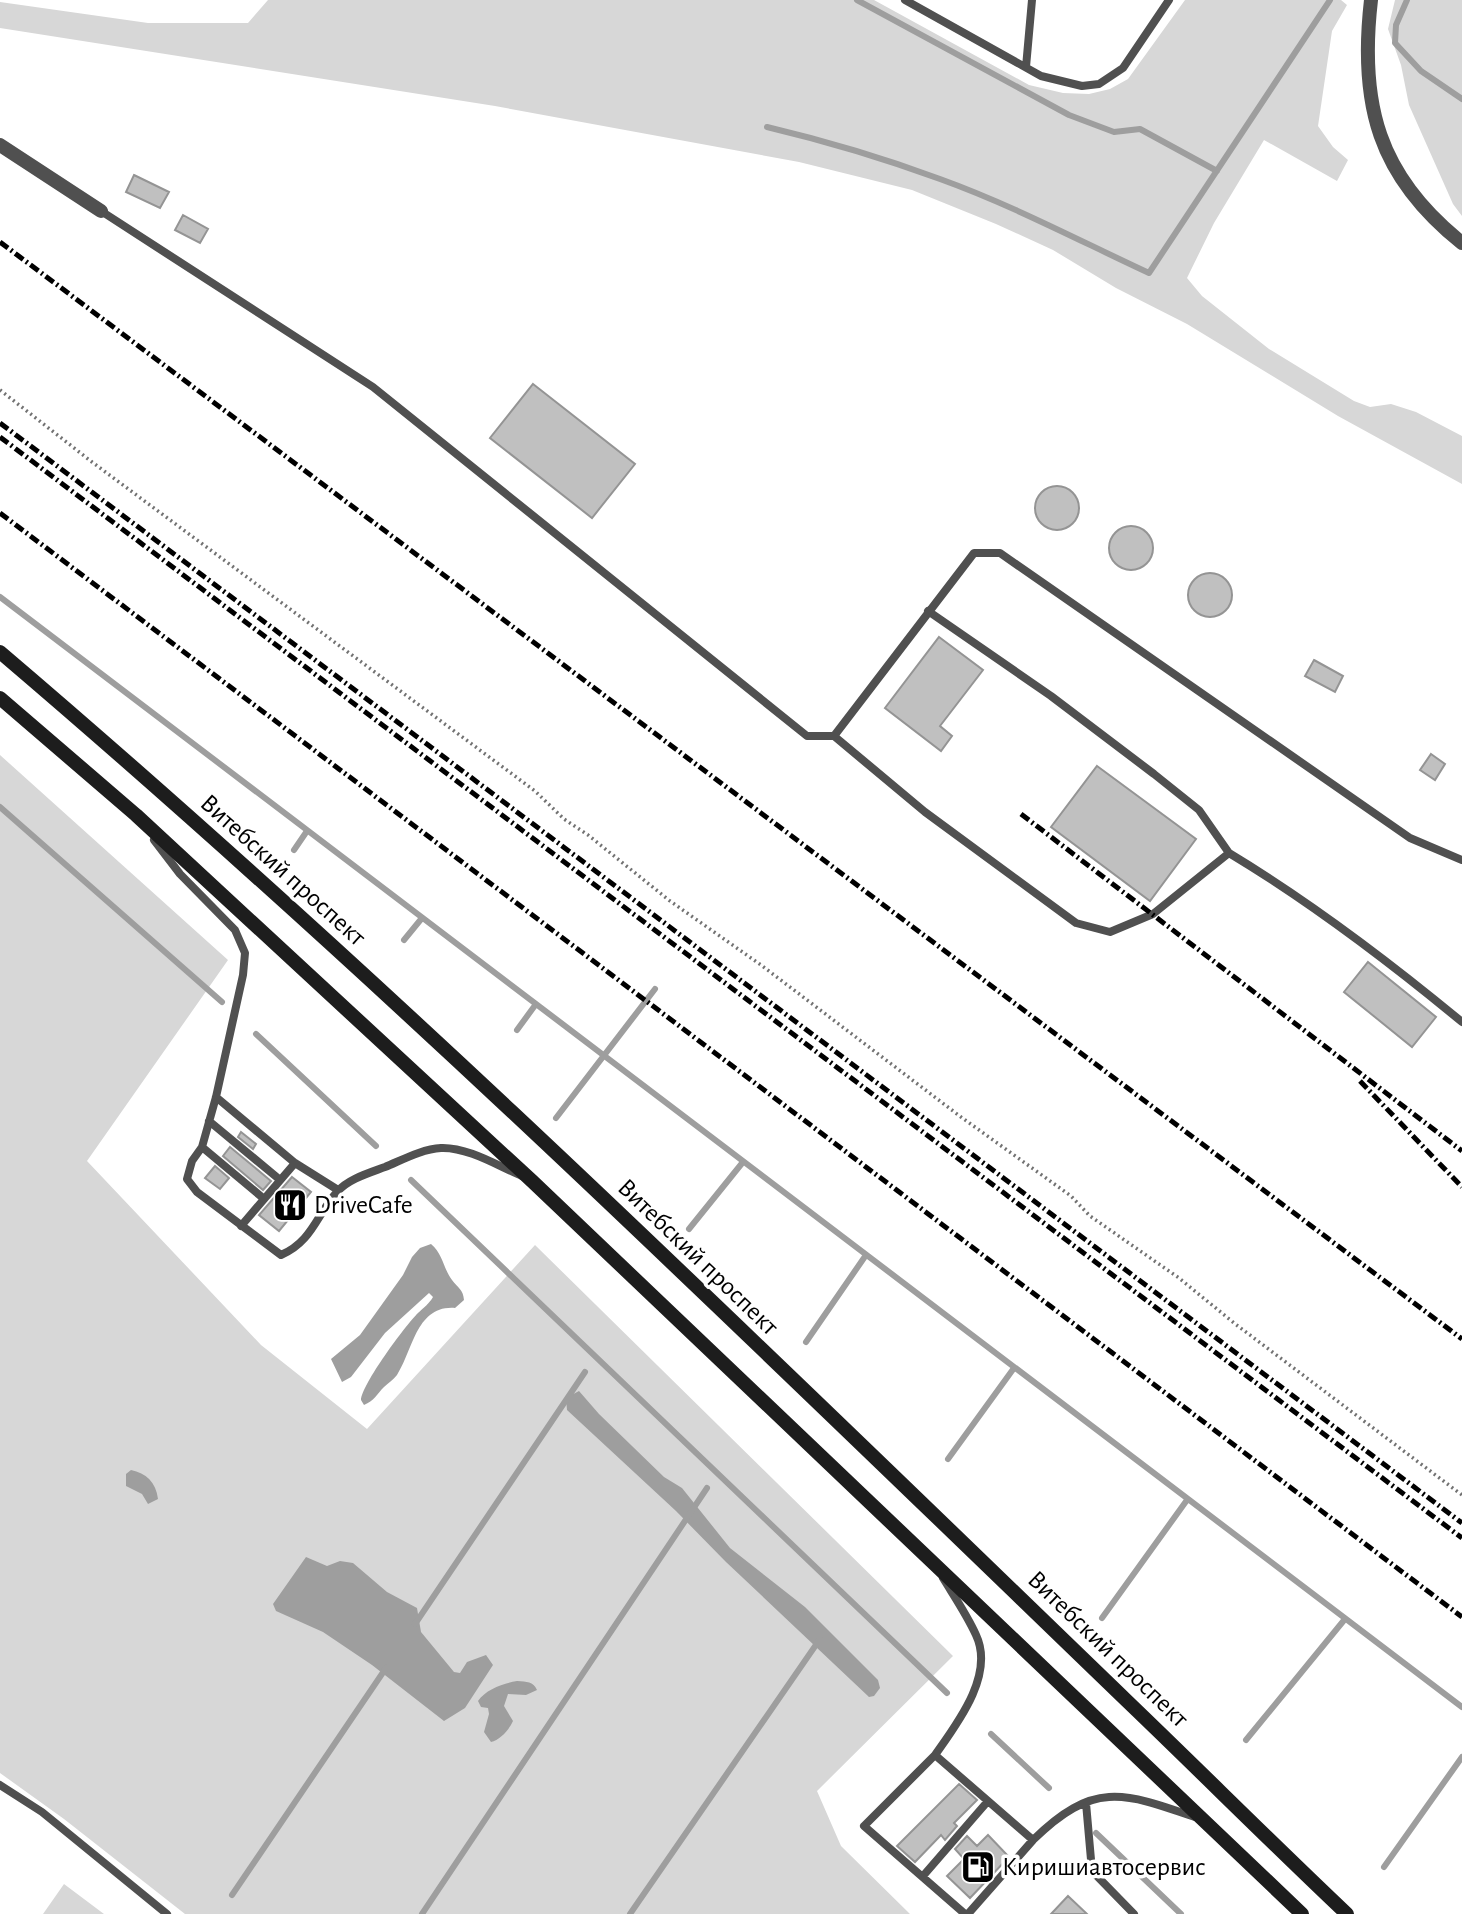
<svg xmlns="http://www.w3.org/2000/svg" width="1462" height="1914" font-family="'Alegreya Sans',sans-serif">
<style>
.green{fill:#d7d7d7}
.water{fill:#9e9e9e}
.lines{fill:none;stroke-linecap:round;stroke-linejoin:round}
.stream{stroke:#9e9e9e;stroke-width:6}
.building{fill:#c0c0c0;stroke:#949494;stroke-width:2}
.path{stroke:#727272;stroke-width:3.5;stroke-dasharray:2 3.5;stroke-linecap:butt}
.service{stroke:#505050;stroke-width:8}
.minor{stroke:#505050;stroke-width:14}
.secondary{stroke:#1d1d1d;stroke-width:14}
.rail{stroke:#000;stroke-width:5;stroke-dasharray:10 3.5 2 3.5;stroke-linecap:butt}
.labels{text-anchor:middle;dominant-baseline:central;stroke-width:7;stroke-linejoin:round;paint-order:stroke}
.street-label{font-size:26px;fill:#000;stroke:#fff}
.poi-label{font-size:26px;fill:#000;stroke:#fff;text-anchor:start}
</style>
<rect width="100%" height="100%" fill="#fff"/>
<path class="green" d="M268,0H874L1029,85L1063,93L1089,94L1110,89L1128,79L1185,0H1341L1347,5L1332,31L1318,126L1333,147L1348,160L1337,181L1264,140L1214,223L1187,278L1202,296L1269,349L1354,401L1370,407L1391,404L1416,412L1462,436V484L1338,416L1187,324L1116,288L1053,250L996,224L912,190L799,162L495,106L0,28V2L148,23H248Z
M1395,0H1462V216L1453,204L1409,105L1401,65L1388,29Z
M0,755L228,960L87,1161L261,1345L367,1429L535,1245L953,1656L817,1791L841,1846L910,1914H185L64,1819L0,1773Z
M64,1884L104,1914H43Z"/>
<path class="water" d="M431,1244C443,1254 443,1268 452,1280C458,1288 463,1289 464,1300L455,1308C416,1305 413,1351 397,1375C393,1380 388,1383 384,1387C377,1394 374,1401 364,1405L361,1400C362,1384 405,1326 418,1313C424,1307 429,1304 433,1297L429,1293L385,1333L351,1377L342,1382L331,1359L360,1335L403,1275L412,1257L420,1248Z
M579,1391L599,1414L664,1477L682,1488L730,1548L805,1607L878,1680L880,1688L874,1696L869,1697L726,1562L676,1511L567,1410L566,1398Z
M131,1470C146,1473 156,1482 158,1499L148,1504L142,1494L126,1486V1474Z
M306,1557L327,1566L340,1561L353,1563L387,1592L417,1608L421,1632L454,1672L460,1673L467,1662L486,1655L493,1665L465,1708L444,1721L372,1665L323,1632L276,1611L273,1604Z
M517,1681C527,1682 533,1681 537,1690L526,1695L508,1694L504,1706L513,1721C509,1730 500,1740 491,1742L484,1732L489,1714L488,1708L481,1707L478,1701C486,1689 504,1683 517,1681Z"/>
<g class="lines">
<path class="stream" d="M857,0L1069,115L1114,132L1140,129L1217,171
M1407,0L1396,25L1395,43L1421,71L1462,99
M767,127C826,141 883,158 940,179C1012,205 1080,241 1149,273L1330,0
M0,597L1462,1707
M0,807L222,1002
M294,850L307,831
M404,940L422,918
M517,1030L536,1004
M256,1034L376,1146
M556,1118L655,989
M411,1180L947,1693
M689,1229L743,1162
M806,1342L866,1255
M948,1459L1014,1368
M1102,1618L1187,1500
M415,1624L585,1372
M991,1734L1049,1788
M1246,1740L1345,1619
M1096,1833L1181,1914
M1384,1867L1462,1757
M232,1895L386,1668
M422,1914L707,1488
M630,1914L820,1639"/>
</g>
<path class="building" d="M134,175L169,192L160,208L126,192Z
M183,215L208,229L200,243L175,230Z
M533,384L635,464L592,518L490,438Z
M1035 508a22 22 0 1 1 44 0a22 22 0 1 1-44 0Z
M1109 548a22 22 0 1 1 44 0a22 22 0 1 1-44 0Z
M1188 595a22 22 0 1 1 44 0a22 22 0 1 1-44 0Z
M939,637L983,670L940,726L952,736L941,751L885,708Z
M1314,660L1343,676L1335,692L1305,676Z
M1431,754L1445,764L1435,780L1420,770Z
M1097,766L1196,839L1150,901L1051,827Z
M1368,962L1436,1017L1412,1047L1344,992Z
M241,1132L256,1144L253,1149L238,1137Z
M230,1147L271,1181L263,1190L223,1156Z
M215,1166L229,1178L220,1189L205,1178Z
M292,1177L311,1192L279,1231L259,1215Z
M959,1784L977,1800L954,1823L957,1826L945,1840L941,1835L915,1862L897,1846Z
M988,1835L1009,1857L970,1898L947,1876L964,1859L955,1849L967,1836L977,1846Z
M1068,1896L1087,1914H1051Z"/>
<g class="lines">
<path class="path" d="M0,390L92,462L535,791L564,819L588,835L670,901L761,965L961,1117L1071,1196L1090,1216L1179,1278L1234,1323L1462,1495"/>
<path class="service" d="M905,0L1041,76L1082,86L1099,84L1123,68L1169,0
M1026,67L1032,0
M101,211L373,387L807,736H834L974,553H1000L1410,838L1462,860
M928,611L1051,696L1154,774L1199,810L1229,853
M834,736L925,812L1076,923L1110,932L1153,914L1229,853C1312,903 1387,960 1462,1022
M154,840L180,874L235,930L245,953L243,975L216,1097L202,1147L192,1161L187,1179L197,1192L281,1255C312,1242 317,1214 337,1192C348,1179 369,1173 385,1167C402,1160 422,1149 441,1148C468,1147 498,1166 522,1176
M216,1097L295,1163L338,1190
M209,1121L279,1179
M202,1147L263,1198
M241,1226L295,1163
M935,1755C957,1724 995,1675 976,1635C967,1615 954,1596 943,1578
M0,1785L42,1812L167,1914
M1086,1803L1092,1871L1134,1914
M1033,1840C1093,1781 1123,1792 1195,1817
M923,1876L988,1801
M965,1914L864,1826L935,1755L1033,1840L968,1914"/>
<path class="minor" d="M1371,0C1359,104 1378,176 1462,243
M0,145L101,211"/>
<path class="secondary" d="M0,652C391,985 758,1345 1127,1701C1201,1772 1273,1844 1347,1914
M0,698L136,815L532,1181L1302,1914"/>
<path class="rail" d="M0,242L1462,1339
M0,423L1462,1523
M0,437L1462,1538
M0,513L1462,1617
M1021,814L1462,1151
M1360,1081L1462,1187"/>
</g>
<defs>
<g id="restaurant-square" transform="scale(1.75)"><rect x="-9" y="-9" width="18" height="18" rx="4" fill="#000" stroke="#fff"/><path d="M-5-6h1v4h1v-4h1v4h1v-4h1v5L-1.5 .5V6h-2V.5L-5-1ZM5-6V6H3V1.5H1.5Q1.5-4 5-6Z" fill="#fff"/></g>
<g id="fuel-square" transform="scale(1.75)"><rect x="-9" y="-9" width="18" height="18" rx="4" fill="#000" stroke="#fff"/><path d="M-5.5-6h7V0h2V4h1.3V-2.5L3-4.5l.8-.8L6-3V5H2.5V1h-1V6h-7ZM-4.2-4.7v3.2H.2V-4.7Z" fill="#fff"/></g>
</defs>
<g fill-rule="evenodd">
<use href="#restaurant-square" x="290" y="1205"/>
<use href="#fuel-square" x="978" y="1867"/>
</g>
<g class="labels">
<g class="street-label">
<text transform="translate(283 870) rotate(42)">Витебский проспект</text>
<text transform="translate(698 1257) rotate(44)">Витебский проспект</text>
<text transform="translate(1108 1649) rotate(44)">Витебский проспект</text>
</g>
<g class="poi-label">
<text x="314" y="1205">DriveCafe</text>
<text x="1002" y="1867">Киришиавтосервис</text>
</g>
</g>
</svg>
